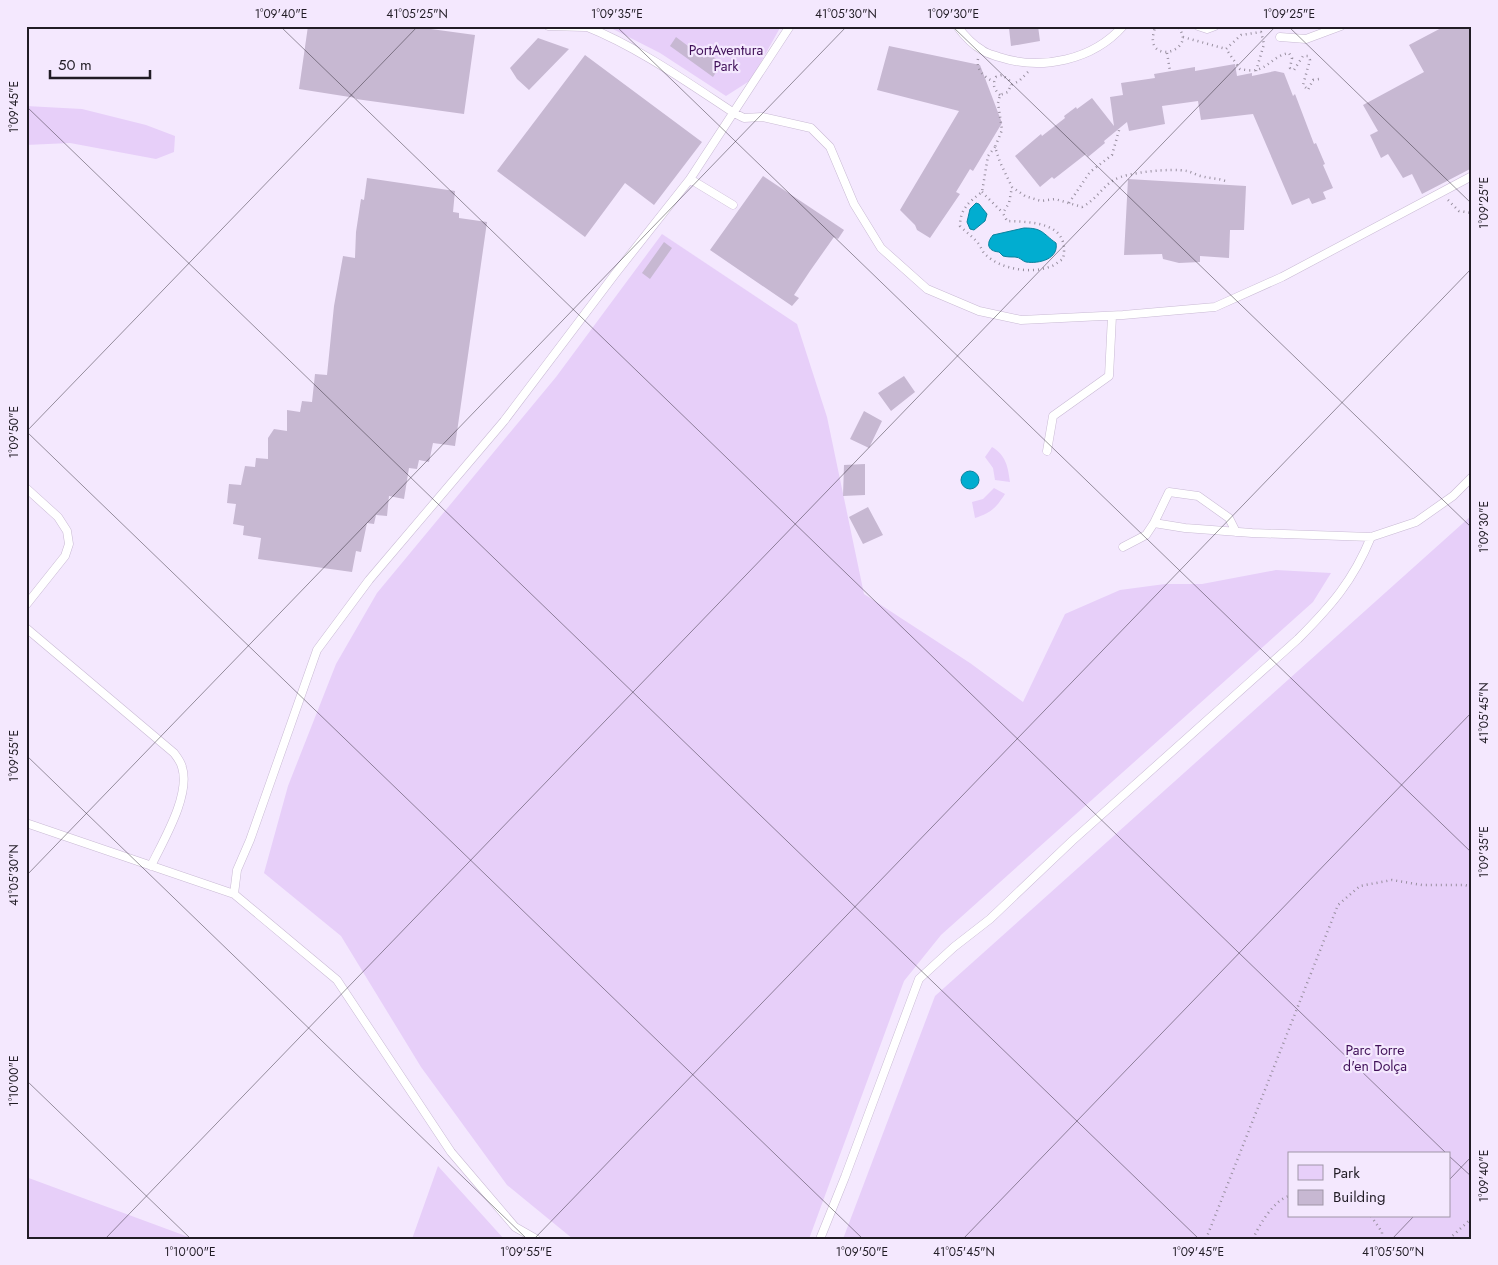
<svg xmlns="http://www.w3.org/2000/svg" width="1498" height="1265" font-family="Jost,sans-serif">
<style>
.green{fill:#e7cff9;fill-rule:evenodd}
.water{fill:#01add0;stroke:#0b829d}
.building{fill:#c7b8d2}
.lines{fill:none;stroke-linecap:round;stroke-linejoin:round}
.lane-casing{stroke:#c9bad4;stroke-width:9}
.path{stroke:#988f9f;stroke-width:2.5;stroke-dasharray:1 4;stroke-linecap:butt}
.lane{stroke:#fff;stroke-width:8}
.ticks{fill:none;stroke:#211c25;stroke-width:1;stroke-opacity:0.45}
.labels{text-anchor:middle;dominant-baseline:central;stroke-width:4.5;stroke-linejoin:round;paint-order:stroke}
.park-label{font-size:14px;fill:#3f0f58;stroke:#f4e8fe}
.neatline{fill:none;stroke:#211c25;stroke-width:2}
.ticks-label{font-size:12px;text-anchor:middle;fill:#211c25}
</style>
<rect width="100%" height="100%" fill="#f4e8fe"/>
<path class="green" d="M607,26H781L751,80L726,96L660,53Z
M26,106L82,109L146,125L175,136L174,152L156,159L70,143L26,145Z
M662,234L797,324L827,417L864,594L970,663L1023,702L1065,614L1120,590L1165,584H1202L1276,570L1331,573L1313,602L941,935L904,981L809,1239H573L507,1185L421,1067L341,936L264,873L288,786L336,664L377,593L556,377Z
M992,447C1006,455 1008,467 1010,482L995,480L993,468L985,457Z
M994,488L1005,494C996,508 991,513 975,518L972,502L983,499Z
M1472,515V1239H843L935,996ZM1289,1154H1449V1216H1289Z
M438,1166L504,1239H412Z
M26,1177L194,1239H26Z"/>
<path class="water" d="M976,203L979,204L987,214L985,221L974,230L970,229L967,222L970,209Z
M1024,228C1043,228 1042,233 1056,243C1059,259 1039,264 1026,262C1022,261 1020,257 1015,257C1011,257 1007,257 1003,256L999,252C987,251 986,243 993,235Z
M961 480a9 9 0 1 1 18 0a9 9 0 1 1-18 0Z"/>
<path class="building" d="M308,26H409L475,35L464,114L356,99V98L299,89Z
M1019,26H1038L1040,41L1011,46L1009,28Z
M1445,26H1472V168L1422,194L1412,174L1403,178L1388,154L1381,158L1370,135L1378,131L1363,105L1424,72L1409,45Z
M676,37L704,58L708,53L722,63L713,77L670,46Z
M538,38L569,49L529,90L517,79L510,68Z
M889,46L980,65L1002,123L973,171L970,169L956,192L960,194L930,238L917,230L915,225L900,210L959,111L877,90Z
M585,55L702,142L654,205L625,183L585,237L497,171Z
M1235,64L1237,76L1252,73V76L1275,71L1284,73L1293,96L1295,94L1314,144L1316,143L1325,164L1323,165L1333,188L1323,192L1326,199L1312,204L1309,198L1292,205L1253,114L1201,120L1198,101L1162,106L1165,124L1129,131L1127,122L1104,141L1105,143L1088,157L1086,154L1054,179L1052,177L1040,187L1015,156L1041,134L1042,136L1065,118L1064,116L1076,107L1077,109L1092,98L1114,126L1110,97L1123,95L1121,83L1155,78L1154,74L1195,67V71Z
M763,176L844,230L838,239L834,237L810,271L794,295L799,298L792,306L710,250Z
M367,178L455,191L453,212L459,213V218L487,222L455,446L433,443L429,462L419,460L417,469L409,468L404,499L389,496L387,516L376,515L374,524L367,523L361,552L356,551L352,572L258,559L261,538L243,535L244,526L233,524L236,504L227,503L229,484L241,485L245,466L255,467L256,458L268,459V438L274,429L287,431V410L300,412L302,401L312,402L315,374L327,375L334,306L343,256L355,258L356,232L361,199L364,200Z
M1128,179L1246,186L1244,230H1230L1229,258L1200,256V262L1179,263L1163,259L1162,254L1124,255Z
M664,242L672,248L650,279L642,273Z
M904,376L915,392L891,411L878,393Z
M864,411L882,421L869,448L850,439Z
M865,464V495L843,496L844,465Z
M868,507L883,535L863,544L849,517Z"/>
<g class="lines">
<g class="lane-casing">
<path id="lane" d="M548,26L585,27
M585,26C638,47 687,82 734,113L744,118L762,117L811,128L830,147L854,204L881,248L927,289L979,311L1021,320L1123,315L1215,307L1282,277L1472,176
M957,26C963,34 973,45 982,50C987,54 994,55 999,57C1042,71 1093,60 1123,26
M1198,26L1207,29L1215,26
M1280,37L1306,39L1341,26
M690,179L733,205
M1047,451L1053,416L1109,376L1112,316
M26,488L58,517L67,531L69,544L65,556L26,605
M1154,523L1185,528L1252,533L1371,537L1416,522L1453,496L1472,477
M1123,547L1146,535L1154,523L1169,492L1198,496L1229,518L1236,532
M26,628L174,753C177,757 181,762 182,767C191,795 163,841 151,866
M26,823L234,894
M536,1239L515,1227L451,1152L337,980L234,894L237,870L250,840L317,650L369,580L504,421L615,274L690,179L790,26
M820,1239L845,1177L919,979L954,947L990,919L1072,841L1298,639C1331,606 1353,581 1371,537"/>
</g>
<path class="path" d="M1158,26L1155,28C1141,68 1201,51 1177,26
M1183,37L1226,49
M1167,53L1170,71
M978,59C976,70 984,77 994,82
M1256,71L1264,44L1261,32L1241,35L1226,49L1240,69C1245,70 1252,71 1256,70C1269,67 1275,55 1289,53L1292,58L1290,68L1294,70L1303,56H1308L1310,60L1303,85L1308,90L1313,80L1319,79
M1028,72L1019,81L1011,85L1008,92L1000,95L998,103L1002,130L995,147L1000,162L1012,187L1025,196L1041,201L1055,199L1082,207C1096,200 1102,187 1114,180C1127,172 1172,168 1187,171C1192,172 1196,175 1201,176C1211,179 1219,178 1228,182
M1000,95C994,89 992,85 996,77L1002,75L1009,80L1011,85
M995,147L988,156L982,192C969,202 960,209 960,226C966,232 972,236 977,242C981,246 982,252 986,255C1000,269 1031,274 1049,267C1054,266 1058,262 1063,259C1071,222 1032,222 1007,221L1003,213L1009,203L1012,187
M982,192L1003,213
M1448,200L1459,211L1472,213
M1069,203L1090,172L1112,155L1120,127
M1371,1216L1382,1232V1239
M1206,1239L1338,905L1360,886L1392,880L1422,885H1465L1472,887
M1253,1239C1259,1225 1274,1200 1289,1196
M1449,1239L1472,1218"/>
<use href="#lane" class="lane"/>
</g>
<path class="ticks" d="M280,26L1447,1154M616,26L1472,853M952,26L1472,528M1288,26L1472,204M26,106L1199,1239M26,431L863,1239M26,432L418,26M26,755L527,1239M26,876L847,26M26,1080L191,1239M1449,1156L1472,1177M1449,1180L1472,1156M105,1239L1276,26M534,1239L1472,268M963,1239L1472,712M1392,1239L1414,1216"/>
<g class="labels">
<g class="park-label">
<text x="726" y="50">PortAventura<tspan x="726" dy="16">Park</tspan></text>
<text x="1375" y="1050">Parc Torre<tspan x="1375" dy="16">d'en Dolça</tspan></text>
</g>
</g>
<rect width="1498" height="1265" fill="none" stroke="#f4e8fe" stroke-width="55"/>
<rect x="1288" y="1152" width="162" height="65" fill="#f4e8fe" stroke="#a096a7"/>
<rect x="1298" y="1165" width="25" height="15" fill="#e7cff9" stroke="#a096a7"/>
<text x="1333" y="1178" font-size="15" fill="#211c25">Park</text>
<rect x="1298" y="1190" width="25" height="15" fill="#c7b8d2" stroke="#a096a7"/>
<text x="1333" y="1202" font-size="15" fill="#211c25">Building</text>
<path d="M50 70v8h100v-8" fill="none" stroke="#211c25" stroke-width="2.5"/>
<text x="58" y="70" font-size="15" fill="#211c25" stroke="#f4e8fe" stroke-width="4" paint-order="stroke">50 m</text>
<rect x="28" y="28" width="1442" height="1210" class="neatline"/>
<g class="ticks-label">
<text x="281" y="18">1°09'40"E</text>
<text x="417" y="18">41°05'25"N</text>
<text x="617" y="18">1°09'35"E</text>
<text x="846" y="18">41°05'30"N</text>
<text x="953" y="18">1°09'30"E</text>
<text x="1289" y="18">1°09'25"E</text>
<text transform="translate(14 107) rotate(-90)" y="4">1°09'45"E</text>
<text transform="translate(1484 203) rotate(-90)" y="4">1°09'25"E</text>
<text transform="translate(14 432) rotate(-90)" y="4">1°09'50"E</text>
<text transform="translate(1484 527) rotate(-90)" y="4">1°09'30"E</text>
<text transform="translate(1484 713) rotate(-90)" y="4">41°05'45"N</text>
<text transform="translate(14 756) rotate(-90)" y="4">1°09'55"E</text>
<text transform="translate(1484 852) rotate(-90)" y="4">1°09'35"E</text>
<text transform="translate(14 875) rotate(-90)" y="4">41°05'30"N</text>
<text transform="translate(14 1081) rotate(-90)" y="4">1°10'00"E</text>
<text transform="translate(1484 1176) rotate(-90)" y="4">1°09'40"E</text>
<text x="190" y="1256">1°10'00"E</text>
<text x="526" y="1256">1°09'55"E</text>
<text x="862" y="1256">1°09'50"E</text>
<text x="964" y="1256">41°05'45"N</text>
<text x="1198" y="1256">1°09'45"E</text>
<text x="1393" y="1256">41°05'50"N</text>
</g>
</svg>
